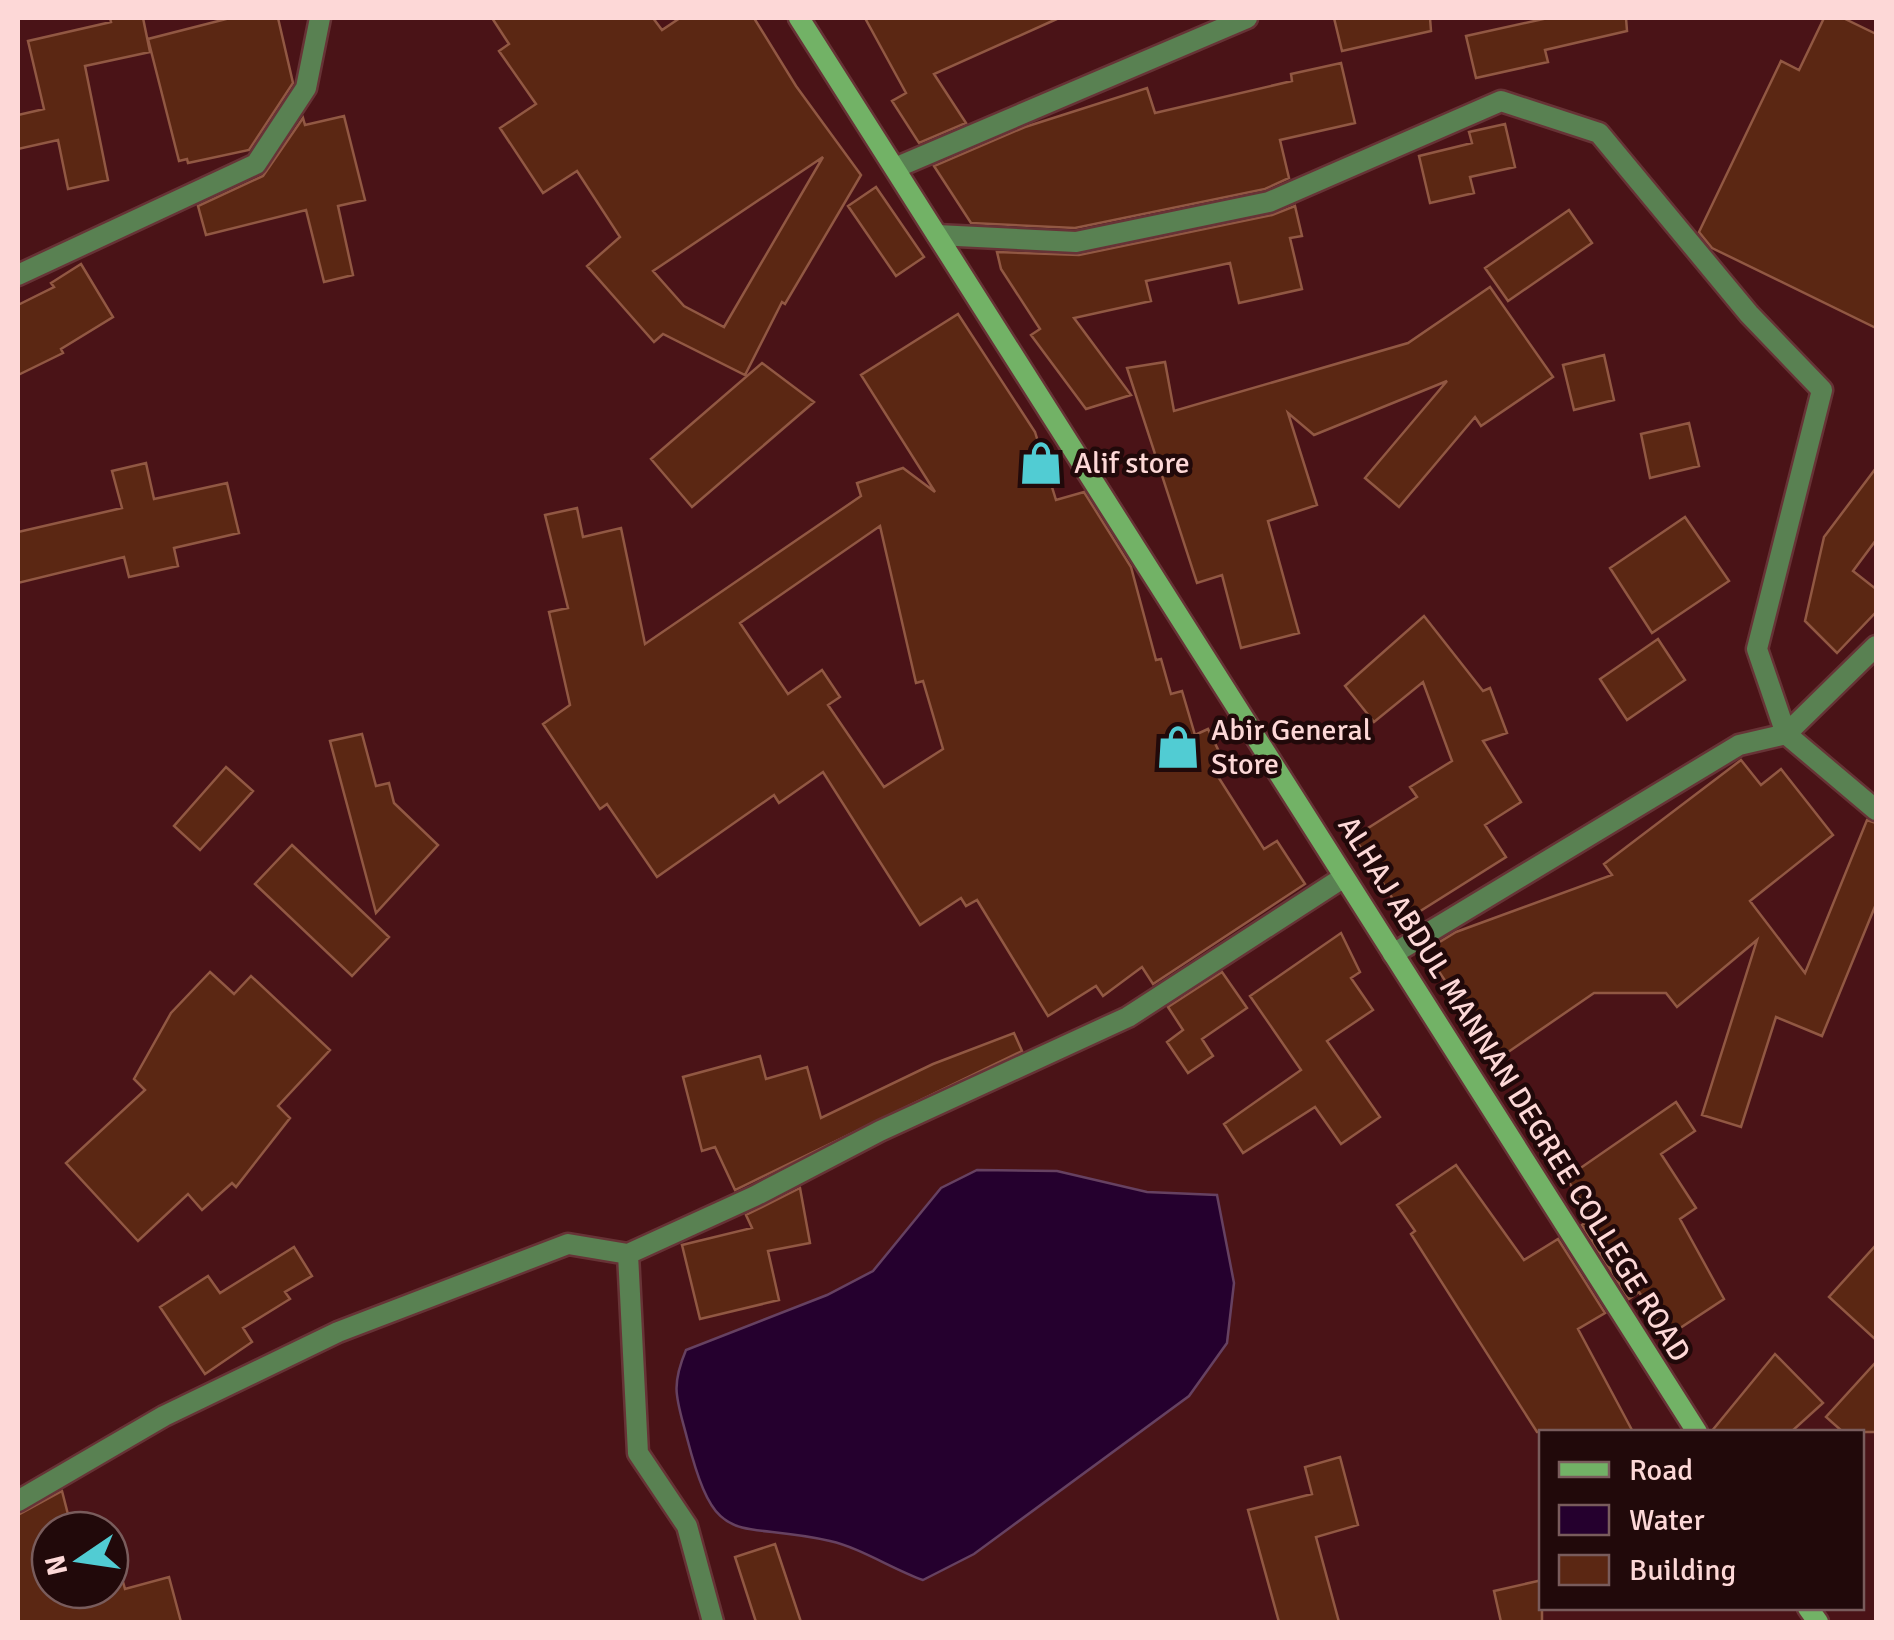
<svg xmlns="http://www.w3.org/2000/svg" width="1894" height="1640" font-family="Signika,sans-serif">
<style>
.water{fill:#25002e;stroke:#664161;stroke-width:2.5}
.building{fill:#5b2713;stroke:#915843;stroke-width:2.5;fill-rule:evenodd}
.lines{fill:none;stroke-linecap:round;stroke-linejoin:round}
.street-casing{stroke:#673336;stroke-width:25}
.secondary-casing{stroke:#673336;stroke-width:25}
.street{stroke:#598152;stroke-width:20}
.secondary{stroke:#72b266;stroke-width:20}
.labels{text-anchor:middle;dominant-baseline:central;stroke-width:9;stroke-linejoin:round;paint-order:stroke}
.poi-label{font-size:30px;fill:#fdd8d7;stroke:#21090a;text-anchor:start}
.street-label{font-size:30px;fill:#fdd8d7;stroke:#21090a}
</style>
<rect width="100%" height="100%" fill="#4a1317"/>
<path class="water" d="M977,1170L1057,1171L1147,1192L1217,1195L1234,1283L1227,1343L1189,1396L974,1554L923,1580C892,1569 861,1548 830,1541C734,1519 717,1554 687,1438C677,1399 670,1388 686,1350L827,1295L873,1271L941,1188Z"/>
<path class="building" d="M110,18H143L150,52L85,66L108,180L68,189L58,140L18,149V115L44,109L28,41L111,22Z
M230,18H278L293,83L249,150L188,163L187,159L179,161L148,39Z
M492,18H653L662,30L680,18H754L796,86L861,175L785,304L782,302L745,375L663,334L654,342L587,266L620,237L577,171L543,193L500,128L536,104L499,51L509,44ZM823,157L724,327L684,306L653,271Z
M865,18H1059L934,74L966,123L919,143L892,101L906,93Z
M1334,18H1430L1431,31L1342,51Z
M1548,18H1626L1627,31L1545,50L1548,62L1476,78L1466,36Z
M1824,18H1843L1876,34V328L1712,248L1699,232L1781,61L1799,70Z
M1341,63L1355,123L1280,140L1289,178L1265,189L1075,228L971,223L934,166L1025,127L1147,88L1155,113L1292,81L1291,74Z
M344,116L365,200L338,206L353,275L324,282L306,210L206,235L198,206L263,176L303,118L305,125Z
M1505,124L1515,167L1470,177L1474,193L1430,203L1419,156L1472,143L1469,132Z
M876,187L924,257L896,276L848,206Z
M1295,206L1302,236L1290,238L1302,289L1239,303L1230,263L1146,281L1151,301L1074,318L1131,395L1086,409L1031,335L1040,329L1001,269L997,252L1079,255L1272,215Z
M1569,210L1592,243L1508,301L1485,268Z
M81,264L113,317L61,349L63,353L18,375V305L54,287L51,283Z
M1490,287L1553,377L1481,426L1475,417L1399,507L1365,478L1447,381L1314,435L1288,413L1317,505L1268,521L1299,633L1241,648L1222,575L1197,583L1127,368L1165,362L1174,411L1408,343Z
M958,314L1035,432L1056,500L1084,492L1131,567L1156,660L1161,659L1171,694L1182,691L1195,735L1208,729L1228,770L1217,775L1264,849L1277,841L1305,884L1153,984L1142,967L1103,996L1096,986L1048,1016L977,900L966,906L961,898L920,925L823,772L779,803L774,795L657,877L607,804L600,809L543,724L570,705L549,612L568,608L545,515L577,508L583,537L621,528L645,644L861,496L857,483L903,468L935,492L861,375ZM880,526L916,683L923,681L943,749L884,787L828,705L840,697L822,670L788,694L740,623Z
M1604,355L1614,400L1574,410L1563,365Z
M762,363L814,402L692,507L651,459Z
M1689,423L1699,466L1650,478L1641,434Z
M146,463L154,499L227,483L239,533L174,548L178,566L129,577L124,557L18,583V532L122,508L112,471Z
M1876,468V540L1853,571L1876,589V612L1837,653L1805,621L1824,537Z
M1685,517L1729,581L1652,633L1610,568Z
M1424,616L1483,691L1490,688L1507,733L1483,741L1521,802L1485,825L1506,857L1406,920L1354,837L1417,797L1410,787L1452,761L1423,682L1374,722L1345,686Z
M1658,639L1685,680L1627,720L1600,679Z
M362,734L376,786L389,783L394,803L438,845L376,913L330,741Z
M1741,760L1761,785L1781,769L1833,835L1750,901L1805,973L1867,820L1876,823V904L1822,1036L1776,1017L1741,1127L1702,1115L1757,940L1677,1007L1666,993H1594L1498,1059L1425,951L1456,932L1612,875L1604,864Z
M226,767L253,791L200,850L174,826Z
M292,845L389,937L352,976L255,884Z
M1341,933L1360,972L1351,978L1373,1010L1327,1041L1380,1117L1341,1144L1315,1107L1243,1153L1224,1124L1301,1070L1250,996Z
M210,972L234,994L251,976L330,1050L278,1106L290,1118L236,1187L232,1183L202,1210L188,1194L138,1241L66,1163L145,1090L134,1079L171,1013Z
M1222,972L1247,1008L1202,1039L1213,1056L1188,1073L1167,1042L1183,1030L1168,1007Z
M1014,1033L1022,1051L735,1190L715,1147L702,1151L683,1077L760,1056L766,1079L807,1067L821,1118L933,1064Z
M1676,1102L1695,1131L1661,1154L1696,1208L1680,1219L1724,1299L1668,1336L1639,1292L1629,1299L1582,1225L1593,1218L1566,1178Z
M1456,1165L1524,1260L1558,1239L1605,1313L1578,1329L1633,1432H1537L1411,1234L1415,1231L1397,1205Z
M800,1188L810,1243L768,1251L779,1300L700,1319L682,1245L752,1228L746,1215Z
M1876,1245V1340L1829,1297Z
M294,1247L312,1276L285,1292L290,1299L243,1328L252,1342L205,1374L160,1307L208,1276L220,1293Z
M1775,1354L1823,1403L1791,1432H1711Z
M1876,1362V1432H1843L1826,1417Z
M1340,1457L1358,1525L1316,1537L1339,1622H1279L1248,1510L1312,1494L1305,1467Z
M62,1491L72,1530H50V1590H110V1573L120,1571L125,1589L169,1577L181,1622H18V1515Z
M775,1544L801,1622H756L735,1557Z
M1542,1580V1622H1501L1494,1591Z"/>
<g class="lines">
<g class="street-casing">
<path id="street" d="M895,168L1247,18
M937,235L1076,242L1269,202L1501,101L1599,133L1749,314L1822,390L1757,649L1786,734L1876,810
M18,275L256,164L306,88L320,18
M1393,954L1739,745L1786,734L1876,646
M628,1254L638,1453L687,1526L713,1622
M18,1501L164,1416L338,1332L568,1244L628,1254L755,1196L880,1131L1128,1017L1344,877"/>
</g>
<g class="secondary-casing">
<path id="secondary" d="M799,18L1697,1432
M1808,1608L1818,1622"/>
</g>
<use href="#street" class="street"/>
<use href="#secondary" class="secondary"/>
</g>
<defs>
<g id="shop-bare" transform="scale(3.45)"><path d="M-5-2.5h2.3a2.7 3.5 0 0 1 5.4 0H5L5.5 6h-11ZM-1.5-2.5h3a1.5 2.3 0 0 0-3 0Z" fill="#51ccd3" stroke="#21090a" stroke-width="2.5" paint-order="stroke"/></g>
</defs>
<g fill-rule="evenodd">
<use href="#shop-bare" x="1041" y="463"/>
<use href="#shop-bare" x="1178" y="747"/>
</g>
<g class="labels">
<g class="poi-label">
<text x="1074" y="463">Alif store</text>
<text x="1211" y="730">Abir General<tspan x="1211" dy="34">Store</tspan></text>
</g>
<g class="street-label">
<text transform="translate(1514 1089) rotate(58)">ALHAJ ABDUL MANNAN DEGREE COLLEGE ROAD</text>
</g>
</g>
<rect width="1894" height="1640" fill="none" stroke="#fdd8d7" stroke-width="40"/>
<rect x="1539" y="1430" width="325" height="180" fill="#21090a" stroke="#795c5c" stroke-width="2.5"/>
<rect x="1559" y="1462" width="50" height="15" fill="#72b266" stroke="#795c5c" stroke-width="2.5"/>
<text x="1629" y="1480" font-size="30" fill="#fdd8d7">Road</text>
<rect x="1559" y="1505" width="50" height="30" fill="#25002e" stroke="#795c5c" stroke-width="2.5"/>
<text x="1629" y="1530" font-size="30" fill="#fdd8d7">Water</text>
<rect x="1559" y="1555" width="50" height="30" fill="#5b2713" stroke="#795c5c" stroke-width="2.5"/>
<text x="1629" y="1580" font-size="30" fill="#fdd8d7">Building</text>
<g transform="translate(80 1560) rotate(257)"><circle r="48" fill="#21090a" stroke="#795c5c" stroke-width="2.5"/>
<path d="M0-8L18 38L0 25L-18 38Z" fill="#51ccd3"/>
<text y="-15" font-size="28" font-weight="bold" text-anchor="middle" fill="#fdd8d7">N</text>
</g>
</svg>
